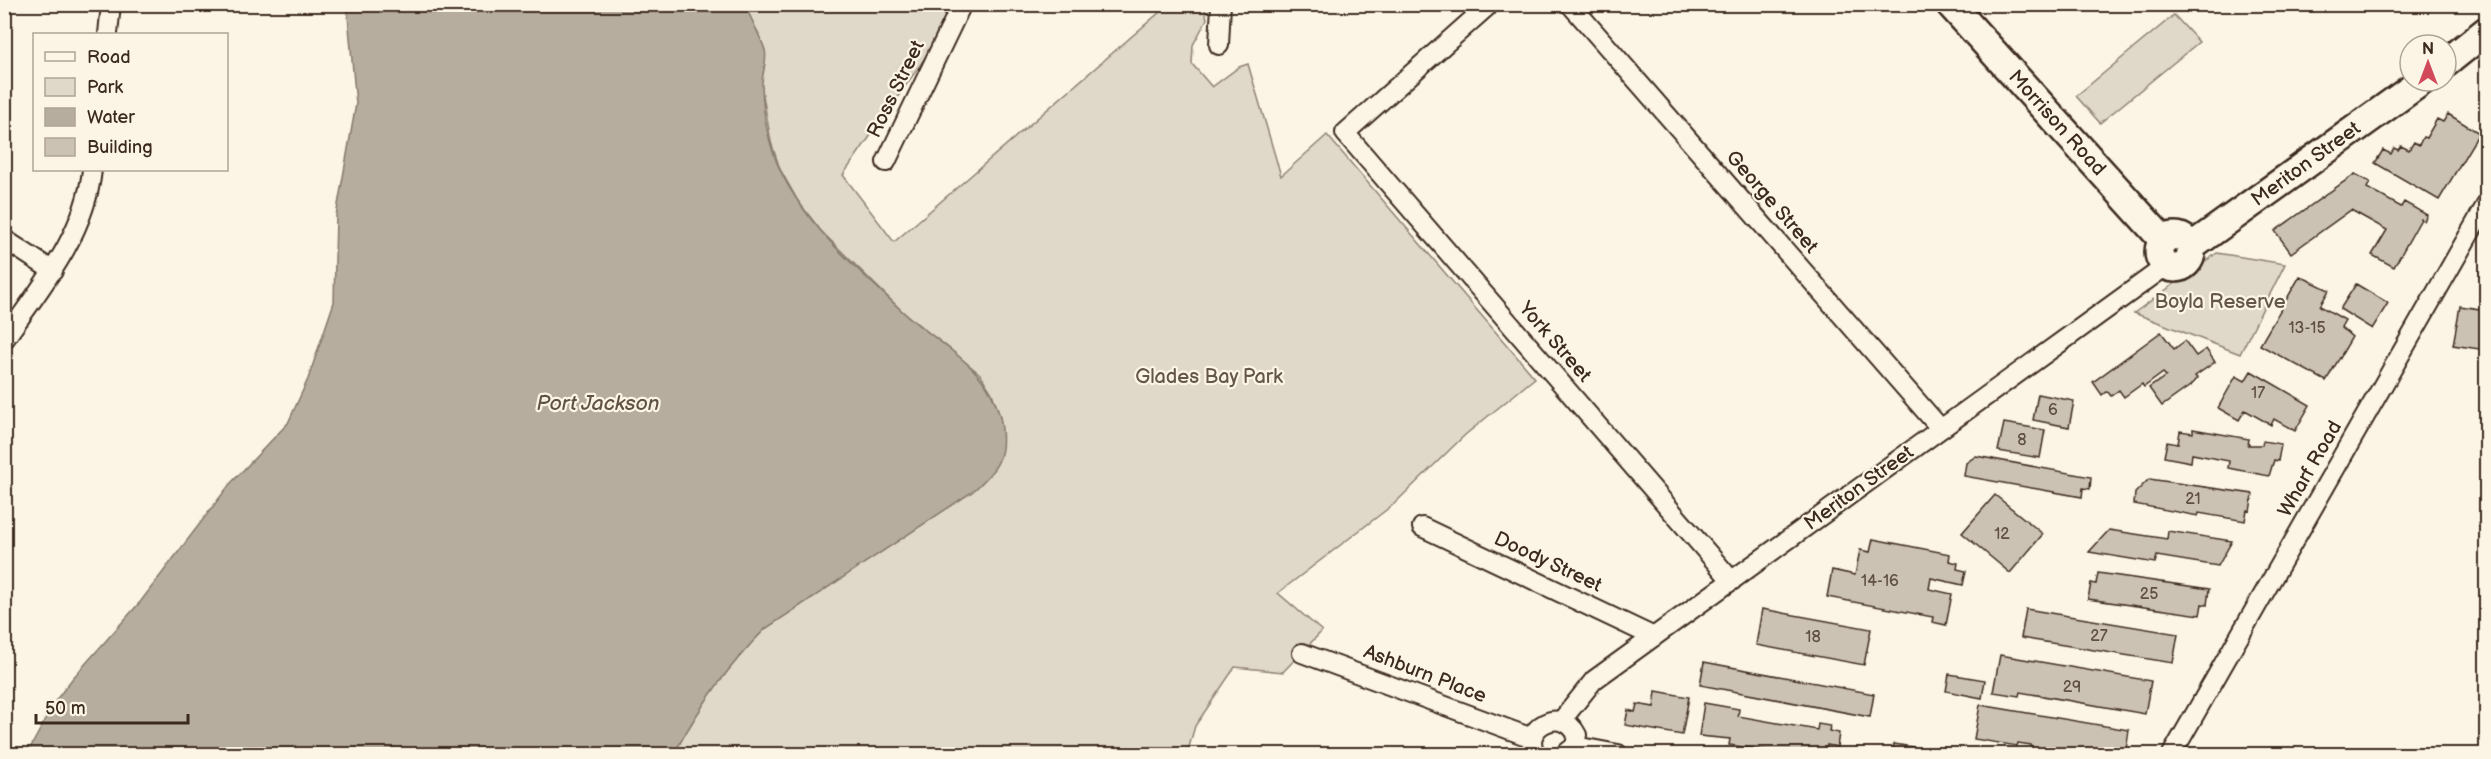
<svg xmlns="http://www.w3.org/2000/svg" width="2491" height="759" font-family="'Balsamiq Sans',sans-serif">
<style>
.green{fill:#e0d8c8;stroke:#8e8173;stroke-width:1.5}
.water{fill:#b7ad9e;stroke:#85796b;stroke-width:1.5}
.building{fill:#ccc2b3;stroke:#3b2a1e;stroke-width:1.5}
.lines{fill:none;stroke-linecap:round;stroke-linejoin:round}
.street-casing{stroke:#3b2a1e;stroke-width:22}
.secondary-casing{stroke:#3b2a1e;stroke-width:32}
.street{stroke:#fcf5e5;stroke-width:18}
.secondary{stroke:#fcf5e5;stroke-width:27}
.labels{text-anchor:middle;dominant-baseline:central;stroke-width:4.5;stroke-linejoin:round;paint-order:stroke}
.number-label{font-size:16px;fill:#5f5043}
.street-label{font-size:20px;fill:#3b2a1e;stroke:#fcf5e5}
.park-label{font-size:20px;fill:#645648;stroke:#fcf5e5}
.water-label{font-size:21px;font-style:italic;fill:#605144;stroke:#fcf5e5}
</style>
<rect width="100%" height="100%" fill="#fcf5e5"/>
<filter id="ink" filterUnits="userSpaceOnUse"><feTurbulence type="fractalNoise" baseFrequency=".0167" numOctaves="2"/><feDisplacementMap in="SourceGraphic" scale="12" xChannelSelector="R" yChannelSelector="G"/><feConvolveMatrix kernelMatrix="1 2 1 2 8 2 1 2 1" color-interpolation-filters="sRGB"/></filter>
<g filter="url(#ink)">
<path class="green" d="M957,4L960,8L843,175L894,242L1168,5H1204L1207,19L1193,45L1192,64L1212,87L1239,67L1248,64L1281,176L1327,135L1535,378L1465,435L1394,504L1278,593L1322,631L1283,672L1235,667L1195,726L1187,754H674C699,707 727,667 765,629L971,492L1000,417L992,393L980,374L903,312L821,231L798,201L780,169L771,142L761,84L765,52L745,5Z
M2174,15L2199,42L2100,123L2076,96Z
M2217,253L2285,264L2240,354L2134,313Z"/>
<path class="water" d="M347,5H745C751,19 760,35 765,50C768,61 761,75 762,86C763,114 769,145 780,170C806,226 857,268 901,310C939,346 990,365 1001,422C1007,457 997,470 972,492L765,629C727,667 699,707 674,754H27L56,700L72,679L141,601L230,484L288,423L308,379L334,302L336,216L356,104Z"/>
<path class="building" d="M2448,114L2479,133L2439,200L2375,163L2383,150L2391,154L2394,148L2398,150L2401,146L2409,150L2414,142L2419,145L2423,137L2426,138L2437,119L2443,122Z
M2355,174L2370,182L2367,188L2401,207L2404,202L2427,215L2424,221L2421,219L2394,267L2372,255L2387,230L2351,210L2291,253L2275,231Z
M2300,276L2329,290L2320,306L2345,320L2341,327L2352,337L2326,381L2260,345Z
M2356,284L2388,303L2372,329L2340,309Z
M2460,306L2486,310V350L2453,345Z
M2161,332L2174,349L2185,341L2196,356L2206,349L2215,362L2195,376L2197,378L2190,386L2162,406L2149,388L2166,376L2163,373L2144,387L2142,384L2124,397L2119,390L2111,396L2107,391L2102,395L2093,382Z
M2251,371L2310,405L2295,431L2274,419L2271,425L2245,410L2239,420L2218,408L2236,376L2245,381Z
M2038,394L2074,401L2069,427L2033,420Z
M2004,423L2045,430L2040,458L1998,451Z
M2193,429L2249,439L2248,445H2262L2263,441L2281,444L2278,461L2274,460L2269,476L2228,468L2229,461L2192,454L2191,462L2164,457L2167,442L2178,444L2180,431L2193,433Z
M1976,456L2091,477L2090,489L2083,488L2082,497L1964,476L1966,463Z
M2149,479L2253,494L2250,511L2247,510L2245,521L2199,513L2198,516L2134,504L2135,493Z
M1995,495L2043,534L2010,573L1962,533Z
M2109,530L2167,539L2168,531L2232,541L2218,566L2157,556L2155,563L2089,552Z
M1873,539L1950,554L1949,561L1958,563L1957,569L1966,571L1963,585L1931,578L1929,589L1952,594L1946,625L1932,622L1933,617L1827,597L1832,570L1855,575L1860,550L1870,552Z
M2098,573L2209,589L2207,605L2202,604L2200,615L2088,599L2091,583L2096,584Z
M1762,609L1871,629L1864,665L1756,645Z
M2026,609L2178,634L2173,663L2021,638Z
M2000,655L2151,681L2145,714L2020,692L2019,696L1993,692Z
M1704,662L1874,694L1870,717L1700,685Z
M1949,674L1985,680L1982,698L1946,691Z
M1656,691L1689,697L1682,735L1625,725L1628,710L1635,712L1637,704L1654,707Z
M1704,703L1739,709L1738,716L1817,730L1818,724L1830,726L1829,731L1839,733L1837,747L1827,745L1826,752H1821V754H1790L1729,745L1730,739L1699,736Z
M1980,705L2129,730L2126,751L2120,750V754H2075L2076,752L2063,750L2062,753L2031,748V745L2018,743L2017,746L1974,739Z
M1894,744L1956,754H1892Z"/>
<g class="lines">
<g class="street-casing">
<path id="street" d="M1490,4L1345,133L1732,581
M1570,4L1941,429
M108,34L111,4
M1219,45L1221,4
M886,162L962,4
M4,239L53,271
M4,340C41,287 85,235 92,170
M1422,527L1654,637
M1302,653L1532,738
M1562,720L1594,680L2166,266
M1575,746L1618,754
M1536,754C1519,729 1562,704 1577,735L1575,746L1565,754
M2172,754L2486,205"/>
</g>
<g class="secondary-casing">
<path id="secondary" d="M1950,4L2164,241
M2446,63L2486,31
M2159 252a16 16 0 1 1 32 0a16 16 0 1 1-32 0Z
M2191,247L2422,81"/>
</g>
<use href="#street" class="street"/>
<use href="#secondary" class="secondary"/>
</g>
</g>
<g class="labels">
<g class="number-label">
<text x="2307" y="328">13-15</text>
<text x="2258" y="393">17</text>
<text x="2053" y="410">6</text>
<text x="2022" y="440">8</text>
<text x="2193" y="499">21</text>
<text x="2002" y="534">12</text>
<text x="1880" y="581">14-16</text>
<text x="2149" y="594">25</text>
<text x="2099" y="636">27</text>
<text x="1813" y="637">18</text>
<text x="2072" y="687">29</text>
</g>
<g class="street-label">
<text transform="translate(896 89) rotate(-64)">Ross Street</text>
<text transform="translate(2057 123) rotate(48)">Morrison Road</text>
<text transform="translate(2306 164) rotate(-36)">Meriton Street</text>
<text transform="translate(1772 202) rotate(49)">George Street</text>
<text transform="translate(1555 342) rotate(49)">York Street</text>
<text transform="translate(2310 469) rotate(-60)">Wharf Road</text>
<text transform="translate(1859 488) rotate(-36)">Meriton Street</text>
<text transform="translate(1548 562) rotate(25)">Doody Street</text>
<text transform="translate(1425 674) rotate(21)">Ashburn Place</text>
</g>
<g class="park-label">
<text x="2220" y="302">Boyla Reserve</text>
<text x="1209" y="377">Glades Bay Park</text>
</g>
<g class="water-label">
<text x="598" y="403">Port Jackson</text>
</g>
</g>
<rect width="2491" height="759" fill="none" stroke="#fcf5e5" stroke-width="24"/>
<rect x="12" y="12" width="2467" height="735" fill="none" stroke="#3b2a1e" stroke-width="2" filter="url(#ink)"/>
<rect x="33" y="33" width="195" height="138" fill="#fcf5e5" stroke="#afa495" stroke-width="1.5"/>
<rect x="45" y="52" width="30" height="9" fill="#fcf5e5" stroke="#afa495" stroke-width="1.5"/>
<text x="87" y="63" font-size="18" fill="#3b2a1e">Road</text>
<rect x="45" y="78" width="30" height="18" fill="#e0d8c8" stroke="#afa495" stroke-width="1.5"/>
<text x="87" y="93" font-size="18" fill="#3b2a1e">Park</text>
<rect x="45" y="108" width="30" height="18" fill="#b7ad9e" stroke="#afa495" stroke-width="1.5"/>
<text x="87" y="123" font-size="18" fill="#3b2a1e">Water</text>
<rect x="45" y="138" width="30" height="18" fill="#ccc2b3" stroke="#afa495" stroke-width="1.5"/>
<text x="87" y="153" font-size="18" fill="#3b2a1e">Building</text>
<g transform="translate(2428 63)"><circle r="28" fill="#fcf5e5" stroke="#afa495" stroke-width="1.5"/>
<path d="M0-4.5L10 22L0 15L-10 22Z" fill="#d1495b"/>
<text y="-9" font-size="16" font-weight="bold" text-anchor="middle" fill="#3b2a1e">N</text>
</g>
<path d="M36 714v9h152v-9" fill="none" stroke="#3b2a1e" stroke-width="3"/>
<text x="45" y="714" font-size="18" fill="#3b2a1e" stroke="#fcf5e5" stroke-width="4.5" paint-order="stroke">50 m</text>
</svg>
